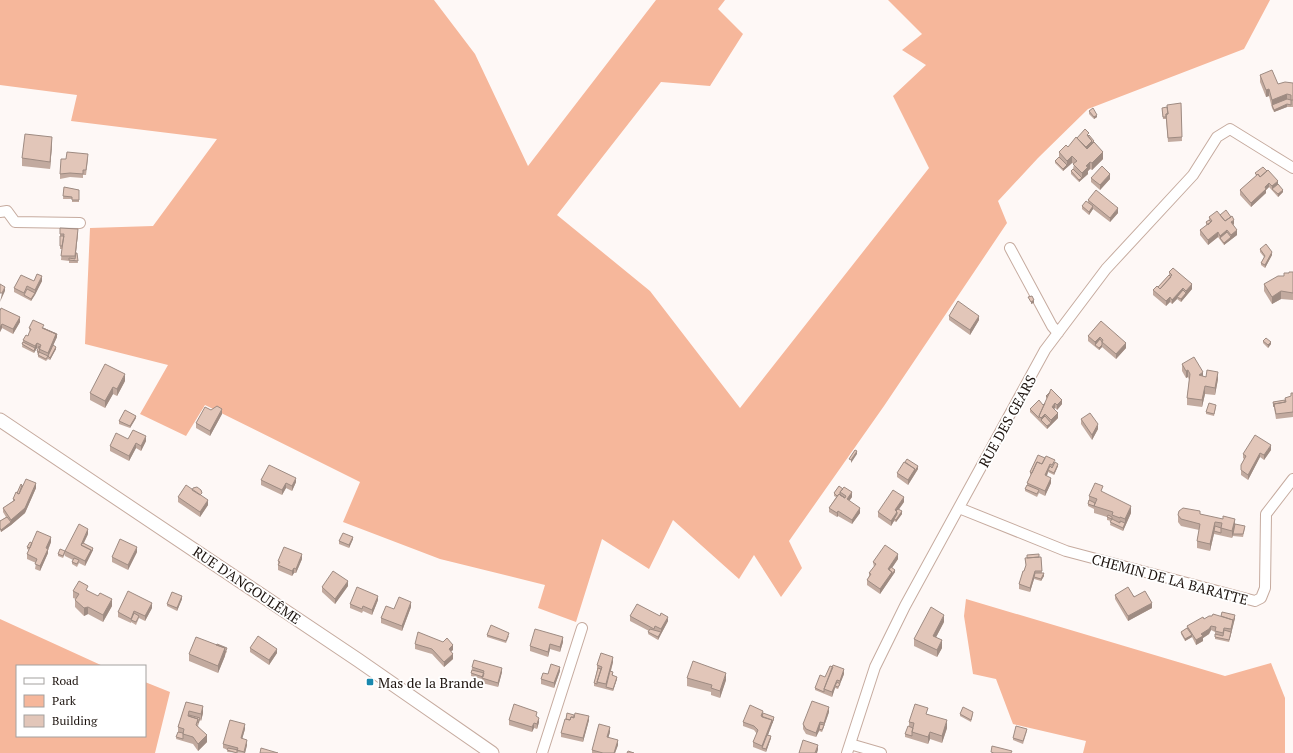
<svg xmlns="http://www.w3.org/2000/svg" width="1293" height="753" font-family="'PT Serif',serif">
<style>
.green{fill:#f6b79b}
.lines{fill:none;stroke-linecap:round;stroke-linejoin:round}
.minor-casing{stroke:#c6ab9f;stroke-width:12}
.tertiary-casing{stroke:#c6ab9f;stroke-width:15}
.minor{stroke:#fff;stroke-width:10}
.tertiary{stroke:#fff;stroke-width:13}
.wall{fill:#c2aa9f}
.shaded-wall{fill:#9e8b82}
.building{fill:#e2c6b9;stroke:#9e8b82}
.poi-dot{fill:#1988ae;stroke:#fff;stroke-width:1.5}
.labels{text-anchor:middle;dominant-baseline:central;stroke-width:3.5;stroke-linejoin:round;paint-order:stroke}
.street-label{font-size:14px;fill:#1c130e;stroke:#fff}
.poi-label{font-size:14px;fill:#1c130e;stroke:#fff;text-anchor:start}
</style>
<rect width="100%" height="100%" fill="#fef8f6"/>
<path class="green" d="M0,0H434L475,54L528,166L656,0H725L718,9L743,34L710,86L661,82L557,215L650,291L740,408L929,168L893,96L926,65L902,50L922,34L888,0H1270L1244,49L1088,109L1038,158L998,201L1007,223L884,406L789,541L802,568L781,597L754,555L739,579L673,520L649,569L602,539L576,622L538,608L545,585L440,559L343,522L360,482L205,405L186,436L140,414L168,365L85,344L90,228L153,226L217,139L71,121L77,95L0,85Z
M966,599L1225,676L1271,663L1285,698V753H1083L1086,741L1013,724L996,679L973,674L964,616Z
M0,619L103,666H17V736H145V682L170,692L155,753H0Z"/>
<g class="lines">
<g class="minor-casing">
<path id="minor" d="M0,212L7,211L15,222L80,223
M1010,248L1052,326L1058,333
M959,508L1066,551L1255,601L1261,598L1265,588L1266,514L1293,479
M850,744L881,753
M542,753L582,628
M847,753L875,667L905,606L1045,350L1106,269L1193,175L1217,137L1230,129L1293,168"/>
</g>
<g class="tertiary-casing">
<path id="tertiary" d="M0,420L358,660L492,753"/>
</g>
<use href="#minor" class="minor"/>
<use href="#tertiary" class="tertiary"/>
</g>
<path class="wall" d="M1260,75L1278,84L1293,83V107H1287L1274,112L1272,108L1269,96L1266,97L1260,82Z
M1181,103L1182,141L1168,142L1166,119H1163L1162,110L1167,107Z
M1089,111L1097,117L1094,119L1089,114Z
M1089,135L1094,143L1103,159L1092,170L1090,169L1088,171V174L1079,182L1071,174V171L1073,169L1074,164L1072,163L1063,171L1055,163V161L1059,157V152L1068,147L1077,138Z
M52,145L50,169L22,166V158Z
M66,159H88L86,175H83V178L70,177L60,179V174Z
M1255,173L1278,184L1283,192L1278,197L1269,187L1266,190V193L1251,207L1240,195V190L1256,176Z
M1091,178L1110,179L1100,190L1091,182Z
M64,187L79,190V202H72V199H63Z
M1088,200L1118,213L1110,222L1093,209L1089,215L1082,209V206L1088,202Z
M1220,215L1234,224L1233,225L1237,235L1224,245L1218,237L1208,245L1200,235V230L1206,226V222L1209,220V217Z
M60,228L78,233L76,253L78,263H69V261L61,260L62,249H60Z
M1260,249L1272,255L1265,268L1261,265V263L1264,257L1260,252Z
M1169,272L1192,289L1181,302L1177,299L1172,304L1170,302L1166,306L1153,295V290L1158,287L1169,275Z
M1293,272V300L1281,299L1272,304L1264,291V284Z
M34,281H42L31,301L14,292V288Z
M0,311L20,322L13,334L2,328L0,332Z
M949,316L979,320L970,335L949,320Z
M1101,321L1126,348L1116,359L1102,347L1099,350L1088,341V336Z
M29,328H44L57,337L53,345L56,349L50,360L48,359L46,361L38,357V354L37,353V351L38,348H37L34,353L22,347L23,340L28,336L30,333Z
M1263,341L1271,344L1268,348L1263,343Z
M1182,364L1203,376L1218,379L1215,395L1205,394L1202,407L1187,405V398L1189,380L1188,377L1186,378L1182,371Z
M125,381L117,396L113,394L105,408L90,400V393Z
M1291,393H1293V417L1276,419L1273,402L1285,400V398L1291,397Z
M1046,396L1062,404L1057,410L1055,408L1054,409L1058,418L1047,429L1030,412V409L1043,405L1045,403L1047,399L1046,398Z
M1216,407L1214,416L1206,414V412Z
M211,410L222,414L210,436L196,428V423Z
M136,418L130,428L119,424V421Z
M1081,419L1098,429L1092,440L1081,424Z
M128,439L146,441L141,451L136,448L129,461L110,451V446Z
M1271,450L1264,460L1260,457L1248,480L1241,475V465L1244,459L1243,458V454Z
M1055,462L1058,466L1054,475L1048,472L1047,476L1051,483L1045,496L1039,493L1037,497L1025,491V489L1027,485V483L1031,475L1030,474V472Z
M918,469L908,485L897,477V473Z
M261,480L296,482L292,491L286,488L282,495L261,485Z
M22,485L36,488L25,513L11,525L1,532L0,530V521L6,517L3,512V508L13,501V499Z
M839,486L852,497L849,501L860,513L852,524L838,516L837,517L829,512V508L836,497L834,496V493Z
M1103,492L1131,513L1123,531L1110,525L1111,521L1107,520V517L1094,513V509L1088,506V504L1089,500V496Z
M178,497L208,505L200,517L178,502Z
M904,502L899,509L902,514L896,522L894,521L891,526L878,517V512Z
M1200,514L1235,524L1245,528L1243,537L1233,536L1232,538L1214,534L1210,551L1197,548V541L1199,530L1181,526L1178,522V515Z
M88,534L84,543L93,550L85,566L79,563L77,567L72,564V562L73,560L65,556V554L63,558L58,556V554L65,551Z
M353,539L349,548L339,544V541Z
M51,542L48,550V553L40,571L35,569L36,563L27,559V554L29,550L27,549V547L32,543Z
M137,552L128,570L112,562V557Z
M1041,557L1042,573L1044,576L1041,581L1034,579L1030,592L1019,589V584L1026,566L1025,558Z
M302,559L296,573H294L292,576L278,570V561Z
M898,559L892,568L895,572L880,594L867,585V580L869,576V573L874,567L873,562Z
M348,586L335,604L322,592V587Z
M73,591H88L112,606L103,622L88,614L84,616L75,607V600L76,599L73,598Z
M1115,595H1133L1152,608L1128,621L1115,599Z
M182,599L177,611L167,606V604Z
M378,600L372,615L363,611L362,613L350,608V604Z
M411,607L402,631L381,623V618L394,609Z
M152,608L145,621L139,618L136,625L131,622V623L118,617V612Z
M630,616L668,621L658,640L648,634L649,631L630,621Z
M1212,616L1235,618L1229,642L1215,639V632L1211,630L1209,634L1203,638V641L1196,645L1192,637L1185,641L1181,634V632L1187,628V626L1204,619Z
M944,622L936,637L942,648L937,657L914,646V639Z
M487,635L509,636L506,643L487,637Z
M563,642L560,652L550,649L548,657L530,651V646Z
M415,644L453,650L451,651L453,659L444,667L432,654L415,649Z
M250,648L277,653L269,665L250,652Z
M227,651L218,673L189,661V654Z
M613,662L611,671L613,674V676L617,679L613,691L594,686V683L597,670V665Z
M472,667L502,672L498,687L482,683V679L471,676Z
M560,671L554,688L541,684V679L548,674Z
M844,674L838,689L835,688L832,697L815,690V688L825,677Z
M687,678L726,680L720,698L711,695V692L687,686Z
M186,702L203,713L201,721L200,720L198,726L207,742L198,751L193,744L176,739L178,732V727Z
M829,712L822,732L819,731L816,737L806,734L803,729V724Z
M763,713L774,719L768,735L771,738L766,752L753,747V742L757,734L754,730L743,726V722Z
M928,714L947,728L942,743L930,739L928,744L905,737V734L909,727V722Z
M960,714H973L971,722L960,716Z
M574,715L589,720L583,742L561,737V733Z
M537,717L539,722L537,729L534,728L532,732L509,725V720Z
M245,729L242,739L247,745L245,753L227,752L228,750L223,748V744Z
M1027,731L1023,744L1013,740V738Z
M610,732L608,738L618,745L615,753H592V750Z"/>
<path class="shaded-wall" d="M1269,89V96L1266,97V90Z
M1287,94V101L1272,105V100Z
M1287,104V107L1274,112V110Z
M1097,115V117L1094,119V117Z
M52,137V145L50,169V162Z
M1092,141V146L1084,153V148Z
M1103,152V159L1092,170V163Z
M1072,156V163L1063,171V169L1067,165V161Z
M1090,162V169L1088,171V174L1079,182V180L1082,178V173L1086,166Z
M1110,174V179L1100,190V185Z
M1278,181V186L1272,189V186Z
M1269,183V187L1266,190V193L1251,207V203L1265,187Z
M1283,190V192L1278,197V194Z
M1093,206V209L1089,215V212Z
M1118,208V213L1110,222V218Z
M1234,220V224L1231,227V222Z
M78,229V233L75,261V256Z
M1227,230V235L1220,238V240V236Z
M1237,230V235L1224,245V243L1231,237V235Z
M1218,232V237L1208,245V240Z
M1272,252V255L1265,268V265Z
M42,276V281L35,295V290Z
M1192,284V289L1181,302V299L1186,293V291Z
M5,287V291L0,302L2,293Z
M1183,288V292L1177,297V299L1172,304V300Z
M1281,291V299L1272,304V297Z
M35,293V295L31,301V299Z
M1170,297V302L1166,306V301Z
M1034,300V303L1031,304V302Z
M979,316V320L970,335V330Z
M20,317V322L13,334V329Z
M2,324V328L0,332V327Z
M56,334H57V337L48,357V353Z
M1100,337V341L1095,345V342Z
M1271,342V344L1268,348V345Z
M37,343V348L34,353L35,346Z
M1126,343V348L1116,359V354Z
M1102,345V347L1099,350V348Z
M56,347V349L50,360V358Z
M1188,370V377L1186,378V371Z
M1203,372V379L1199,375Z
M1218,372V379L1215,395V388Z
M125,374V381L117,396V389Z
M1205,386V394L1202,407V400Z
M113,387V394L105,408V401Z
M1062,400V404L1057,410V405Z
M1055,403V408L1052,411V407Z
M222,409V414L210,436V431Z
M1058,413V418L1051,425V420Z
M1045,414V419L1041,420V418Z
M136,416V418L130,428V426Z
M1051,423V425L1047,429V426Z
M1098,424V429L1092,440V435Z
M146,436V441L141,451V446Z
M136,443V448L129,461V456Z
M1271,445V450L1264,460V455Z
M857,451V454L851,463V460Z
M1260,453V457L1248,480V475Z
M1050,464V469L1048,470V472L1045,480V475Z
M1058,464V466L1054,475V473Z
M918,466V469L908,485V480L915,469Z
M296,478V482L292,491V486Z
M1051,478V483L1045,496V491Z
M36,483V488L25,513L11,525V520Z
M286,483V488L282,495V490Z
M852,492V497L847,504V499Z
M904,497V502L897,512V516L894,519V521L891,526V521L895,510Z
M208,500V505L200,517V512Z
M1131,506V513L1123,531V528L1125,523V519Z
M860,508V513L852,524V520Z
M838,511V516L837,517V513Z
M902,511V514L896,522V520Z
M1235,519V526L1232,538V531Z
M11,522V525L1,532V530Z
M1215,522V529L1210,551V544Z
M88,529V534L81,548V545Z
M51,537V542L48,550V553L40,571V566L46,548Z
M353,537V539L349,548V545Z
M137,547V552L128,570V565Z
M93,548V550L85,566V561L91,550Z
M302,554V559L296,573V569Z
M898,554V559L889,572L888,569Z
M294,568V573L292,576V571Z
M895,570V572L880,594V589L892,572Z
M1035,571V576L1034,577V579L1030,592V588Z
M1044,573V576L1041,581V579Z
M348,581V586L335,604V599Z
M182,596V599L177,611V608Z
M378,596V600L372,615V610Z
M112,599V606L103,622V615Z
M411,602V607L402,631V626Z
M152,603V608L145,621V616Z
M1152,603V608L1128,621V616Z
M88,607V614L84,616V608Z
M134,611V616L131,620V623V619Z
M944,615V622L933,643V636Z
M1235,615V618L1229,642L1231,629Z
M668,617V621L661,634V629Z
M1211,626V630L1209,634L1203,638V641L1196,645V640L1201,634Z
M661,632V634L658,640V637Z
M1192,635V637L1185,641V639Z
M563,637V642L560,652V647Z
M942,640V648L937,657V650Z
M550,644V649L548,657V652Z
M453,645V650L449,653V649Z
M225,648V656L218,673V666Z
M277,649V653L269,665V660Z
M453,654V659L444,667V662Z
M613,657V662L606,687V684Z
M560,667V671L554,688V683Z
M502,668V672L498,687V683Z
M844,669V674L838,689L840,681Z
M726,673V680L720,698V691Z
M617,677V679L613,691V689Z
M837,680V685L835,686V688L832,697V692Z
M203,706V713L201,721V714Z
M829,707V712L822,732L824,723Z
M589,716V720L583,742V738Z
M774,717V719L763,748H762V746L772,720Z
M539,718V722L537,729V724Z
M947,720V728L942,743V736Z
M820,722V726L819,729V731L816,737V733Z
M534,723V728L532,732V727Z
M245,724V729L241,743V738Z
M610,727V732L607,742V737Z
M930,732V739L928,744V737Z
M207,735V742L198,751V744Z
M771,736V738L766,752V749Z
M247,740V745L245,753H244Z
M618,740V745L615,753H614Z
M818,745V750L817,753H815Z"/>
<path class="building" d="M1272,70L1278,84L1285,82L1293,83V100H1291V95L1287,94L1272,100L1269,89L1266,90L1260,75Z
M1287,99L1291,100V105L1287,104L1274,110L1272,105Z
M1181,103L1182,137L1168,138L1166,114H1168L1167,105Z
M1167,107L1168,114H1166V117H1163L1162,108Z
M1093,108L1097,115L1094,117L1089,111Z
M1085,129L1089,133L1087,135L1092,141L1086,147L1077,138Z
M25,134L52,137L50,162L22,158Z
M1089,135L1094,141L1092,143V141L1088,136Z
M1076,137L1087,149L1094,142L1103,152L1092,163L1090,162L1086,166L1088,167L1082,173L1073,164L1077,161L1072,156L1067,161L1059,152L1066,145L1068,147Z
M67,152L88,154L86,170H83V174L70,173L60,174L61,159H66Z
M1059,157L1067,165L1063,169L1055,161Z
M1102,166L1110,174L1100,185L1091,178Z
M1263,167L1267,171L1260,177L1258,174L1257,175L1255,173Z
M1073,169L1082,178L1079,180L1071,171Z
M1268,170L1278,181L1272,186L1269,183L1265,187L1266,189L1251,203L1240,190L1258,174L1260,177Z
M1278,184L1283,190L1278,194L1272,189Z
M64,187L79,190V200H72V197L63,196Z
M1096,190L1118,208L1110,218L1088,200Z
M1086,201L1093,206L1089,212L1082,206Z
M1226,210L1231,217L1225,221L1220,215Z
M1217,211L1225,221L1232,216L1234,220L1231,222L1237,230L1231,235L1227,230L1220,236L1218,232L1208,240L1200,230L1212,221L1209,217Z
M1209,220L1211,222L1208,225L1206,222Z
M60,228L78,229L75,256H61L64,234H60Z
M1227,232L1231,237L1224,243L1220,238Z
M60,236H64L62,246H60Z
M1266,244L1272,252L1265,265L1261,263L1265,256L1260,249Z
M76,253H77L78,261L69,260V258L75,259Z
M1173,268L1192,284L1186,291L1183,288L1172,300L1170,297L1166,301L1153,290L1157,286L1160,289L1172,275L1169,272Z
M1289,272H1293V293L1281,291L1272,297L1264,284L1278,276H1284V273H1289Z
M37,274L42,276L35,290L27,286L24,293L14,288L21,275L34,281Z
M1169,275L1171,277L1160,289L1158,287Z
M0,284L5,287L2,293H0Z
M27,289L35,293L31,299L24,295Z
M1183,290L1186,293L1181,299L1177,297Z
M1032,296L1034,300L1031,302L1028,297Z
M958,301L979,316L970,330L949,316Z
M1,308L20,317L13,329L2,324L0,327V311Z
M33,320L44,325L42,328L56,334L48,353L39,349L41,345L37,343L35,346L23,340L26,335L28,336L29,333L31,329L29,328Z
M1101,321L1126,343L1116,354L1102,342L1103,340L1100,337L1095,342L1088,336Z
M43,328L57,334L56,337V334Z
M1266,338L1271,342L1268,345L1263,341Z
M1100,339L1102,342V345L1099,348L1095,345Z
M23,342L35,348L34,351L22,344Z
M53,345L56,347L50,358L48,356Z
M39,346L40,347L39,352L37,351Z
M39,352L48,356L46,359L38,355Z
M1194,357L1203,372L1199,375L1206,377L1207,370L1218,372L1215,388L1205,386L1202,400L1187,398L1190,374L1188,370L1186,371L1182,364Z
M105,364L125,374L117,389L113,387L105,401L90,393Z
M1051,389L1062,400L1057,405L1055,403L1052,407L1058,413L1051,420L1045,414L1041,418L1039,416Z
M1050,392L1047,397L1046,396Z
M1291,393H1293V412L1276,414L1274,404L1286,402L1285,398L1291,396Z
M1039,400L1043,405L1045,403L1039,416V418L1030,409Z
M1285,400V402L1274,404V407L1273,402Z
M1209,403L1216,405L1214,414L1206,412Z
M217,406L222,409L210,431L196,423L205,407L211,410Z
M125,410L136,416L130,426L119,421Z
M1090,413L1098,424L1092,435L1081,419Z
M1045,416L1051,423L1047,426L1041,420Z
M133,430L146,436L141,446L136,443L129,456L110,446L116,433L128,439Z
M1255,435L1271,445L1264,455L1260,453L1248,475L1241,470V465L1246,456L1243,454Z
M855,450L857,451L851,460L849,459Z
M1038,455L1045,458L1042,464L1037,462L1032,473L1030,472Z
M1046,456L1055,460L1052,465L1050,464L1045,475L1051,478L1045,491L1027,483L1037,462L1042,464Z
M907,459L918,466L915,471V469L905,462Z
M904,462L915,469L908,480L897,473Z
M1055,462L1058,464L1054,473L1048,470L1050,466L1052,468Z
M269,465L296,478L292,486L286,483L282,490L261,480Z
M26,479L36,483L25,508L11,520L3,508L15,500L13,499L16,492L19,494Z
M1095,483L1103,486L1101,491L1131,506L1125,519L1120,517V518L1112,515L1113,512L1094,506L1097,499L1089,496Z
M21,484L22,485L19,494L17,493Z
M186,485L208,500L200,512L178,497Z
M1027,485L1039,490L1037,494L1025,489Z
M839,486L843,489L840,492V495L845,498L839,494L837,496L834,493Z
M197,487L201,490L202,493L200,495L192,490L193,488Z
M844,487L852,492L847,499L860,508L852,520L838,511L837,513L829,508L839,494L845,498L846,496L840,492Z
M893,490L904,497L895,510L897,512L891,521L878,512Z
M1089,500L1095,503L1094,506L1088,504Z
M1183,508L1200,511V514L1223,519V516L1235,519L1232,531L1221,528L1222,523L1215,522L1210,544L1197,541L1200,524L1181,519L1178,515L1179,511Z
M898,509L902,511L896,520L894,519L897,514V512L896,511Z
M1108,515L1112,517V519L1107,517Z
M7,517L11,522L1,530L0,528V521Z
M1112,519L1120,523V521L1125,523L1123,528L1110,522Z
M79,524L88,529L81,545L91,550L85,561L65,551Z
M1235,524L1245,526L1243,534H1233Z
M1215,526L1221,528V533L1214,531Z
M37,531L51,537L46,548L48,549L40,566L35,564L37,559L27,554Z
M343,533L353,537L349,545L339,541Z
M120,539L137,547L128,565L112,557Z
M30,542L32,543L30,548L27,547Z
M83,543L93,548L91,552V550L81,545Z
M885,545L898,554L888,569L892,572L880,589L867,580L871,574L869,573L876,564L873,562Z
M284,547L302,554L296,569L294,568L292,571L278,565L280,562L278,561Z
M60,549L65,551L63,556L58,554Z
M1039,554V557L1027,558V555Z
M1041,557L1042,571H1035L1030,588L1019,584L1023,571H1024L1026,565L1025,558Z
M74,558L79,560L77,564L72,562Z
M891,567L895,570L892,574V572L889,570Z
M333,571L348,581L335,599L322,587Z
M1035,573H1044L1041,579L1034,577Z
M79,581L88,586L86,590L98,596L100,593L112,599L103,615L88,607L84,608L75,600L79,594L73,591Z
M357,587L378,596L372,610L363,606L362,609L350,604Z
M1128,587L1134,597L1145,591L1152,603L1128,616L1115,595Z
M128,591L152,603L145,616L134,611L131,619L118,612Z
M172,592L182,596L177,608L167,604Z
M399,597L411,602L402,626L381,618L386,606L394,609Z
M637,604L660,616L661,613L668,617L661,629L655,626L654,629L630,616Z
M931,607L944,615L933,636L942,640L937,650L914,639Z
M1222,612L1235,615L1233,622V620L1221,616Z
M134,613L139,616L136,622L131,620Z
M1213,614L1233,620L1231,629L1224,628L1223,633L1215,631L1216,627L1211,626L1209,629L1201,634L1203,636L1196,640L1187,626L1203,617L1204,619L1209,616H1212Z
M491,625L509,633L506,641L487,635Z
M1187,628L1192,635L1185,639L1181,632Z
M535,629L563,637L560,647L550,644L548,652L530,646Z
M650,629L661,632L658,637L648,632Z
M1224,630L1231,632L1229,640L1215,637V634L1223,636Z
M418,632L443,642L447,638L453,645L449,649L453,654L444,662L432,649L415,644Z
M258,636L277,649L269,660L250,648Z
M196,637L225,648L218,666L189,654Z
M217,644L227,648L225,653V648L216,645Z
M601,653L613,657L606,684L597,682L602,667L597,665Z
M474,660L502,668L498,683L482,678L484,671L472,667Z
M693,661L726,673L720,691L711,688L712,685L687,678Z
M551,664L560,667L554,683L541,679L543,673L548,674Z
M833,665L844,669L840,681L837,680L832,692L824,689Z
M830,666L833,667L824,689V692L815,688L820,675L825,677Z
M598,668L601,669L597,682V684L594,683Z
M472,670L484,673L483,677L471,673Z
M610,671L613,672L612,675L617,677L613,689L606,687Z
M837,682L840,684L838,687L835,686Z
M812,701L829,707L824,723L820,722L816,733L806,729L803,724Z
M186,702L203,706L201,714L189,711L188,716L198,719L196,725L207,735L198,744L193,737L183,734L184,729L178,727Z
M514,704L537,712L536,716L539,718L537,724L534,723L532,727L509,720Z
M915,704L928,708L926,714L947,720L942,736L930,732L928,737L912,732L914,723L909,722Z
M750,705L763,711L761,716L772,720L762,746L753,742L758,730L754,726L743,722Z
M963,707L973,712L971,720L960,714Z
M567,713L574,715V717H571L570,720L566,719Z
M575,713L589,716L583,738L561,733L565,719L570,720L571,717L574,718Z
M763,713L774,717L772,723V720L762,717Z
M189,715L200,718L198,723V719L189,716Z
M230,720L245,724L241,738L247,740L244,752L237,750L238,748L223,744Z
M599,724L610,727L607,737L618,740L614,753H603L592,750Z
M820,724L824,725L822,730L819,729Z
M908,726L913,728L912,732V736L905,734Z
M1016,726L1027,729L1023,741L1013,738Z
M178,732L183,733V739L176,737Z
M767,735L771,736L766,749L762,748Z
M803,740L818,745L815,753H799Z
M992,746L1012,751L1011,753H994L991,752Z
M228,748L238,750H237V753L227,750Z
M261,748L278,753H260Z
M628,751L634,753H627Z"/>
<rect class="poi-dot" x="366" y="678" width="8" height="8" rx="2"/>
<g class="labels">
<g class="street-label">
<text transform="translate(1007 421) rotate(-61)">RUE DES GEARS</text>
<text transform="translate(1170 579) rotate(15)">CHEMIN DE LA BARATTE</text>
<text transform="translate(247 585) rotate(34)">RUE D'ANGOULÊME</text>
</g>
<g class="poi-label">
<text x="378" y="682">Mas de la Brande</text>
</g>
</g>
<rect x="16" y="665" width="130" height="72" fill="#ffffff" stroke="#a4a19f"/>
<rect x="24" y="678" width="20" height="6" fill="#ffffff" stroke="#a4a19f"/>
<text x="52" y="685" font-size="12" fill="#1c130e">Road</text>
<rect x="24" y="695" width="20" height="12" fill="#f6b79b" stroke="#a4a19f"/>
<text x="52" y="705" font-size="12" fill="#1c130e">Park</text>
<rect x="24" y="715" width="20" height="12" fill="#e2c6b9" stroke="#a4a19f"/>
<text x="52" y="725" font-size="12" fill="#1c130e">Building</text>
</svg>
